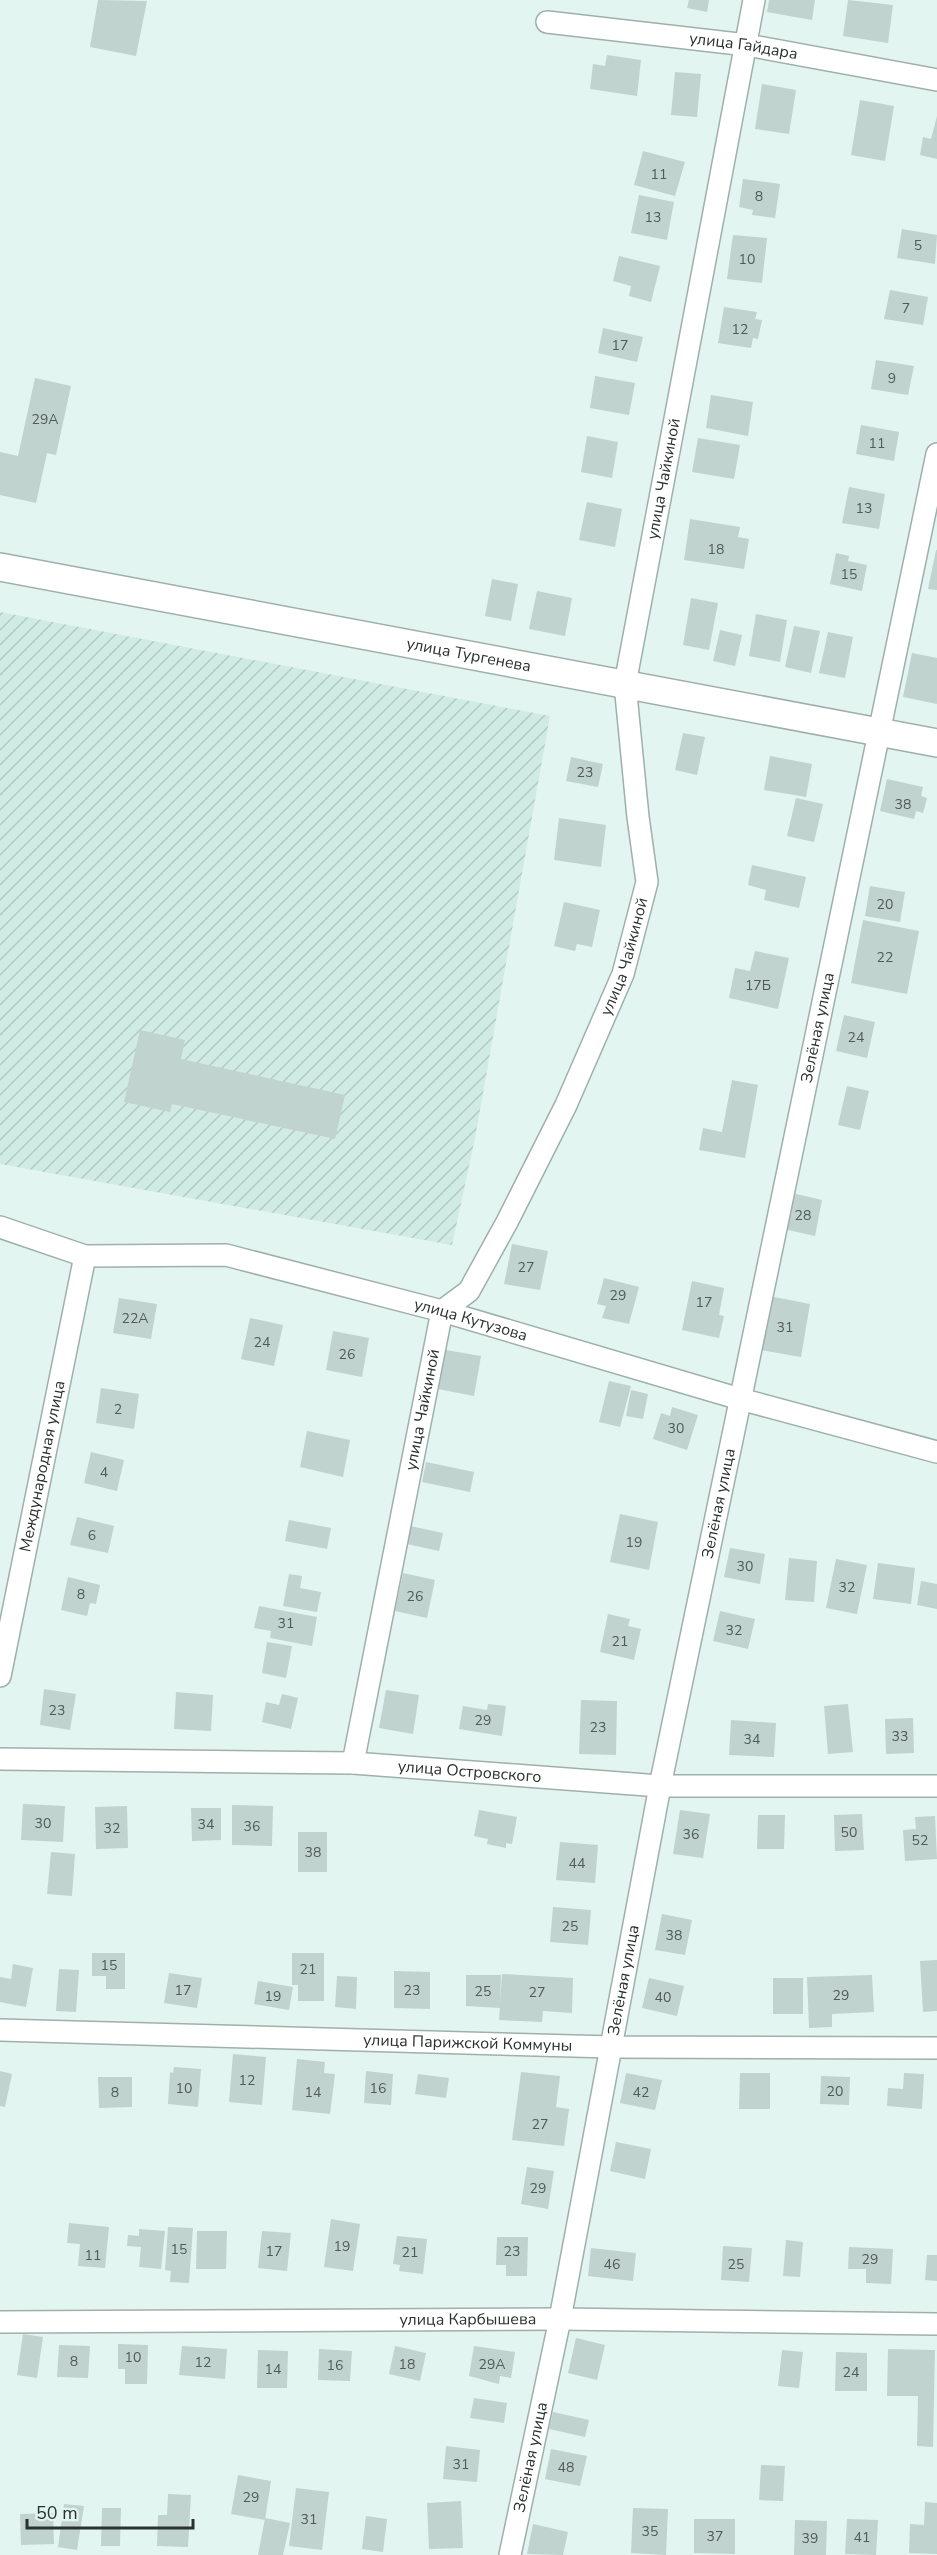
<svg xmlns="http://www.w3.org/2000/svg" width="937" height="2555" font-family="'Nunito Sans',sans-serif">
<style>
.industrial{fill:url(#industrial-furrows)}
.building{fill:#c1d3cf}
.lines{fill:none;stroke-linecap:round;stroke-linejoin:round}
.minor-casing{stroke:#9fb0ac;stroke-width:24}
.tertiary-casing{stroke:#9fb0ac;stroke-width:30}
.minor{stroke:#fff;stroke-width:21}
.tertiary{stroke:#fff;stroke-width:27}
.labels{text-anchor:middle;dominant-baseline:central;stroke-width:5;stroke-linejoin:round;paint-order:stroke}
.number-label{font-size:14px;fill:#505a57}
.street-label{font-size:16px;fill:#2a312f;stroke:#e2f5f0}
</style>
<defs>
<pattern id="industrial-furrows" width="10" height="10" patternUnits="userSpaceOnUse" patternTransform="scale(1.5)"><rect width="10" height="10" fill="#d0ebe4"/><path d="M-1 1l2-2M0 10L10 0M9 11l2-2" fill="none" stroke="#b3cac4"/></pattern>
</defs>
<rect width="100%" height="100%" fill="#e2f5f0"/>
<path class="industrial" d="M0,612L550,716L475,1138L452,1245L0,1164Z"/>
<path class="building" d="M98,0L147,1L136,56L90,47Z
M689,0H709L707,12L687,8Z
M769,0H815L812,20L767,12Z
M848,0L893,5L888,43L843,36Z
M607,55L641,60L637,96L590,89L593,64L605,66Z
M675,72L701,74L697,117L671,115Z
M762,84L796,90L789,134L755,129Z
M860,100L894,106L885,161L851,155Z
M937,116V159L920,155L923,137L931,139Z
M643,151L685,162L675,196L634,185Z
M743,179L780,184L775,218L752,215L753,210L739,207Z
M639,195L674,202L667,240L631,233Z
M902,229L937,235L935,264L897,258Z
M733,235L767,238L762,283L727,279Z
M619,256L660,266L651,302L629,296L631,286L613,281Z
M890,290L928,297L923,325L884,319Z
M724,307L757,312L755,319L762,320L758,339L753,338L751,348L718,343Z
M603,328L643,337L637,362L598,353Z
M876,360L914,366L908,395L871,389Z
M595,376L635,383L629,415L590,408Z
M35,378L71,386L56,455L47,453L36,503L0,495V452L18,456Z
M711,395L753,402L748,436L706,428Z
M861,425L899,432L894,461L856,454Z
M587,436L618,442L612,478L581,472Z
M698,438L740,445L734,479L692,472Z
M849,487L885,494L879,529L842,523Z
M587,502L622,509L615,547L579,540Z
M690,519L740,527L738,537L749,539L744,569L684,560Z
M936,550H937V590L928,589Z
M836,553L849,556L848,561L867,565L862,591L830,584Z
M492,579L518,584L511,621L485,616Z
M537,591L572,598L565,636L529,629Z
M691,598L718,603L709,650L683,645Z
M756,614L787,620L780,662L749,656Z
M794,626L820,631L811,673L785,667Z
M720,630L742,635L735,666L713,661Z
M828,632L853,637L845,678L819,673Z
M912,653L937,658V704L903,697Z
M683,733L705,737L697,775L675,770Z
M770,756L812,764L806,797L764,790Z
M571,757L603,764L598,787L566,781Z
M887,779L923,787L921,796L927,798L923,813L916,811L914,819L880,811Z
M796,798L823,804L814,842L787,836Z
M559,818L606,825L601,867L554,860Z
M752,865L806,877L799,908L764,900L766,890L748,885Z
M870,886L905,892L900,922L865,916Z
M564,902L600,910L592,947L577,944L575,951L554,946Z
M863,920L919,931L907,994L851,983Z
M755,951L789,958L778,1009L729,998L735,968L750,971Z
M844,1015L875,1022L867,1058L836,1051Z
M140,1030L185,1040L181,1059L345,1095L335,1139L172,1104L170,1112L124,1102Z
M732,1080L758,1085L745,1158L699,1150L703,1128L722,1132Z
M847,1086L869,1091L860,1130L838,1125Z
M792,1193L822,1200L815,1236L784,1229Z
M512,1244L548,1251L540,1290L504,1284Z
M604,1278L639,1287L629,1324L602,1318L606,1306L597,1304Z
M692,1281L724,1288L719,1315L724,1316L719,1338L682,1330Z
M769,1296L810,1304L801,1357L760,1350Z
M119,1298L157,1304L151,1339L113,1333Z
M250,1318L283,1325L274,1366L241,1359Z
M333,1331L369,1338L362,1377L326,1370Z
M446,1350L481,1356L474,1396L438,1389Z
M609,1381L631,1386L620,1427L599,1422Z
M101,1388L139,1394L134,1429L96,1423Z
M631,1390L648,1394L643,1419L626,1416Z
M672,1407L698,1415L687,1450L653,1439L661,1413L670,1416Z
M307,1431L350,1440L343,1477L300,1467Z
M91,1452L124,1460L117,1491L84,1483Z
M426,1462L474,1472L470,1492L422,1482Z
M620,1514L658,1522L649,1570L610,1562Z
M77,1517L114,1526L108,1553L70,1545Z
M289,1520L331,1528L327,1549L285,1541Z
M410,1526L443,1533L439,1551L407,1544Z
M730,1548L765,1554L760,1584L724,1577Z
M789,1558L817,1561L814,1602L785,1600Z
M836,1559L867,1565L857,1614L826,1608Z
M878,1563L915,1568L911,1604L873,1599Z
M403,1573L435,1580L427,1618L395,1611Z
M289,1574L302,1576L300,1588L321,1592L317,1612L283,1606Z
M68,1577L100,1585L96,1604L90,1603L87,1616L61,1610Z
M921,1581L937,1584V1609L917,1605Z
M259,1606L317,1617L312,1646L270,1638L271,1631L254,1628Z
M720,1611L755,1619L748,1649L713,1641Z
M608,1614L630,1619L628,1626L641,1629L634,1660L600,1652Z
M267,1642L292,1646L286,1678L262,1673Z
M44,1689L76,1694L70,1730L40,1725Z
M386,1690L419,1695L413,1734L379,1728Z
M176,1692L213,1695L211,1731L174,1729Z
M282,1694L298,1698L291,1729L262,1722L266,1702L279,1705Z
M581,1700L617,1701L616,1755L579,1754Z
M488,1704L506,1706L502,1736L459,1729L463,1706L487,1710Z
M848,1704L853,1752L828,1754L824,1706Z
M913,1718L914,1753L886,1754L885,1719Z
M731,1720L776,1723L774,1757L729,1755Z
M23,1804L65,1806L63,1842L21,1840Z
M232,1805L273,1806L272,1846L232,1845Z
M127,1806L128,1848L96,1849L95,1807Z
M191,1808H221V1840L192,1841Z
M479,1810L517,1817L512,1844L506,1843V1848L487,1844L488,1839L474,1836Z
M680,1810L710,1814L703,1858L673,1854Z
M862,1814L864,1850L835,1851L834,1815Z
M758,1815H785L784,1849H757Z
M935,1816L937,1859L905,1861L903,1830L916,1829L915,1817Z
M298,1832H327V1872H298Z
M560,1842L598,1845L595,1883L556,1880Z
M51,1852L75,1854L72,1896L47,1894Z
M553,1907L591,1910L588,1945L550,1942Z
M662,1914L692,1920L685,1955L655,1950Z
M92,1953H125V1989H106V1976H92Z
M292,1953H324V2001H298V1985H292Z
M937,1960V2011L923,2012L920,1961Z
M13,1964L33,1968L26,2007L0,2002V1977L11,1979Z
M59,1969L79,1970L76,2012L56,2011Z
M394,1971L430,1972V2009L394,2008Z
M169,1973L202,1978L197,2008L164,2003Z
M502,1974L573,1978L572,2013L543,2011L542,2022L499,2020Z
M466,1975H501L500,2008L466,2006Z
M872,1975L874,2012L832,2014V2027L809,2028L807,1977Z
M337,1976L357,1977L356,2009L335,2007Z
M649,1978L684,1986L677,2016L642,2008Z
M773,1978H803V2014H773Z
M258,1981L293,1987L289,2010L254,2004Z
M233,2054L266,2057L262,2105L229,2102Z
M297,2059L325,2062L324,2073L335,2074L330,2114L292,2110Z
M174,2067L201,2069L198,2107L168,2104L170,2072L173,2073Z
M0,2071L12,2074L5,2107L0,2106Z
M366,2071L393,2074L391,2105L364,2103Z
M521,2072L560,2076L556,2107L569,2109L564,2146L512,2140Z
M626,2073L662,2080L655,2110L620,2103Z
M740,2073H770V2109H739Z
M904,2073L924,2074L922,2109L887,2106L888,2088L903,2089Z
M418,2074L449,2078L446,2098L415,2094Z
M821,2076L850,2077L849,2105L820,2104Z
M98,2077H132V2107L99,2108Z
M616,2142L651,2149L645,2179L610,2171Z
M527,2167L554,2171L548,2209L521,2204Z
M331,2219L360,2224L353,2271L324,2267Z
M69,2223L109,2227L105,2268L78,2266L80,2244L67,2243Z
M168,2227L193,2228L189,2283L170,2282L171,2271L165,2270Z
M139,2229L165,2231L161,2269L139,2267L141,2247L127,2246L128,2235L139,2236Z
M197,2231H227L226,2269H196Z
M262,2231L291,2233L287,2271L258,2268Z
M397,2236L427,2239L423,2274L399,2271L400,2265L393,2264Z
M497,2237H528L527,2276H506V2265H496Z
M786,2240L803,2242L800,2277L783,2276Z
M723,2246L752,2248L749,2282L721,2280Z
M849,2247L893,2249L891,2284L866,2283V2269H848Z
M591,2248L636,2253L633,2281L588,2276Z
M927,2255H937V2281L925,2280Z
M23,2334L43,2337L37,2378L17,2375Z
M576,2338L605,2345L597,2380L568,2373Z
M118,2344L148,2345L147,2384H125V2369H118Z
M59,2345L90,2346L88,2378L57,2377Z
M182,2346L227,2349L225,2379L179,2375Z
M395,2346L426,2353L420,2381L389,2374Z
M474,2346L515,2352L511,2378L500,2376L499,2384L469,2376Z
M319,2349L352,2351L350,2381L318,2380Z
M888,2349L935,2350L933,2447L917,2446L918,2396H887Z
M258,2350L288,2351L287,2388H257Z
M782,2350L803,2352L799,2388L778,2386Z
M836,2352L867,2353V2391H835Z
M474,2398L507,2403L504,2423L470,2418Z
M553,2412L589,2420L585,2437L549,2429Z
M446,2446L480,2450L477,2482L443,2479Z
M551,2449L587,2456L580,2486L545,2479Z
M761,2465L785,2466L783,2501L759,2500Z
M238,2475L271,2481L265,2520L231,2514Z
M296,2488L329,2492L322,2550L289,2546Z
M168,2494L191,2495L188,2547L157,2546L158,2515H167Z
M461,2501L463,2548L429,2549L427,2503Z
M925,2502L937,2503V2554L909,2553L910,2524L924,2525Z
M64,2504L84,2506L77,2550L58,2547Z
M102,2508H121L120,2546H101Z
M633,2508L668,2509L666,2555L631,2553Z
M53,2513L54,2544L21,2545L20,2514Z
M366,2516L387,2519L383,2552L362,2549Z
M265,2518L290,2523L283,2555H258Z
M694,2519H735V2554L694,2553Z
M847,2519L878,2520L876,2555L845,2554Z
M795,2520L827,2521L826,2555H794Z
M533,2524L568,2532L563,2555L527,2554Z"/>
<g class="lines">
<g class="minor-casing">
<g id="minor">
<path id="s1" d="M547,22L747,45L937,80"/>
<path id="s2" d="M0,1227L85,1256L226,1255L442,1311L740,1399L937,1452"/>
<path id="s3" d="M0,1676L85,1256"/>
<path id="s4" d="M0,1759L353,1763L660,1786H937"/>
<path id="s5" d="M353,1763L442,1311L469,1291L507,1222L566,1105L623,974L647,882L638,817L625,684L754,0"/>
<path id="s6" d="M0,2030L611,2047L937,2048"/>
<path id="s7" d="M0,2322L560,2319L937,2324"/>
<path id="s8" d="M510,2555L560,2319L660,1786L937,454"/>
</g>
</g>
<g class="tertiary-casing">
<g id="tertiary">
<path id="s9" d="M0,567L937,743"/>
</g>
</g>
<use href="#minor" class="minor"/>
<use href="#tertiary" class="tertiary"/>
</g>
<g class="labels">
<g class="number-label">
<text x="659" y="174">11</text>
<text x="759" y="196">8</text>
<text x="653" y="217">13</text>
<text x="918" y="245">5</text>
<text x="747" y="259">10</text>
<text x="906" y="308">7</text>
<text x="740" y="329">12</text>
<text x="620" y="345">17</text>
<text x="892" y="378">9</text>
<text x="45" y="419">29А</text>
<text x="877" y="443">11</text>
<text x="864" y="508">13</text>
<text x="716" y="549">18</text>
<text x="849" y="574">15</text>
<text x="585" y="772">23</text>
<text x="903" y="804">38</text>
<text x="885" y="904">20</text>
<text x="885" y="957">22</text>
<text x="758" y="985">17Б</text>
<text x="856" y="1037">24</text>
<text x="803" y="1215">28</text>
<text x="526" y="1267">27</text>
<text x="618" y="1295">29</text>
<text x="704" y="1302">17</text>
<text x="135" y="1318">22А</text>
<text x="785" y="1327">31</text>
<text x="262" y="1342">24</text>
<text x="347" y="1354">26</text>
<text x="118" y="1409">2</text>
<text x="676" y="1428">30</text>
<text x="104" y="1472">4</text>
<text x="92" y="1535">6</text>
<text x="634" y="1542">19</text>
<text x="745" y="1566">30</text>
<text x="847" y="1587">32</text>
<text x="81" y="1594">8</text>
<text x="415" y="1596">26</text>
<text x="286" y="1623">31</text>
<text x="734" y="1630">32</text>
<text x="620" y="1641">21</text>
<text x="57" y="1710">23</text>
<text x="483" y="1720">29</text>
<text x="598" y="1727">23</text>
<text x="900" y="1736">33</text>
<text x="752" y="1739">34</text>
<text x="43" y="1823">30</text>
<text x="206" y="1824">34</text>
<text x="252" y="1826">36</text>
<text x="112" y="1828">32</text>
<text x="849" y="1832">50</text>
<text x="691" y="1834">36</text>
<text x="920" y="1840">52</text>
<text x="313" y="1852">38</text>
<text x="577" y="1863">44</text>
<text x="570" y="1926">25</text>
<text x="674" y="1935">38</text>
<text x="109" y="1965">15</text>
<text x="308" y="1969">21</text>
<text x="183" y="1990">17</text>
<text x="412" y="1990">23</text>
<text x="483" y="1991">25</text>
<text x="537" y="1992">27</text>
<text x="841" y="1995">29</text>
<text x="273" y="1996">19</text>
<text x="663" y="1997">40</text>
<text x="247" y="2080">12</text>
<text x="184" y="2088">10</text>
<text x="378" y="2088">16</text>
<text x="835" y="2091">20</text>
<text x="115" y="2092">8</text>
<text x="313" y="2092">14</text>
<text x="641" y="2092">42</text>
<text x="540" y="2124">27</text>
<text x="538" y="2188">29</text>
<text x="342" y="2246">19</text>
<text x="179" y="2249">15</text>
<text x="274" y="2251">17</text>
<text x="512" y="2251">23</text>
<text x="410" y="2252">21</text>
<text x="93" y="2255">11</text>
<text x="870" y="2259">29</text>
<text x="612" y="2264">46</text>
<text x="736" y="2264">25</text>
<text x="133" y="2357">10</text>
<text x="74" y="2361">8</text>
<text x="203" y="2362">12</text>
<text x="407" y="2364">18</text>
<text x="492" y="2364">29А</text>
<text x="335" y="2365">16</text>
<text x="273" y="2369">14</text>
<text x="851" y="2372">24</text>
<text x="461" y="2464">31</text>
<text x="566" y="2467">48</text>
<text x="251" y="2497">29</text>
<text x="309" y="2519">31</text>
<text x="650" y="2531">35</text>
<text x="715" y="2536">37</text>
<text x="862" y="2537">41</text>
<text x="810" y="2538">39</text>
</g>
<g class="street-label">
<text stroke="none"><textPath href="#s1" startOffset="198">улица Гайдара</textPath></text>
<text stroke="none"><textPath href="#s5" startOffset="1350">улица Чайкиной</textPath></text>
<text stroke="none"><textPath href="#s9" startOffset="477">улица Тургенева</textPath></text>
<text stroke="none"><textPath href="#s5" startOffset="864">улица Чайкиной</textPath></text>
<text stroke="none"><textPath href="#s8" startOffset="1558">Зелёная улица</textPath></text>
<text stroke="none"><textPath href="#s2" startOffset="484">улица Кутузова</textPath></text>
<text stroke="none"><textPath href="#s5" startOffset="360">улица Чайкиной</textPath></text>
<text stroke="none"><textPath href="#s3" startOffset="214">Международная улица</textPath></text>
<text stroke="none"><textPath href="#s8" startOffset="1072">Зелёная улица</textPath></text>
<text stroke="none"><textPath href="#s4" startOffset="470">улица Островского</textPath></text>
<text stroke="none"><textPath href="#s8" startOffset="586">Зелёная улица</textPath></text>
<text stroke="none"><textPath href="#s6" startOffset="468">улица Парижской Коммуны</textPath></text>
<text stroke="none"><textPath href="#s7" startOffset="468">улица Карбышева</textPath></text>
<text stroke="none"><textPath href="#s8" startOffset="100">Зелёная улица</textPath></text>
</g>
</g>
<path d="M27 2519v9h166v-9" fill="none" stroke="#2a312f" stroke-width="3"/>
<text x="36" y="2519" font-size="18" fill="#2a312f" stroke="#e2f5f0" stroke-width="4.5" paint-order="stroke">50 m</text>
</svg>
